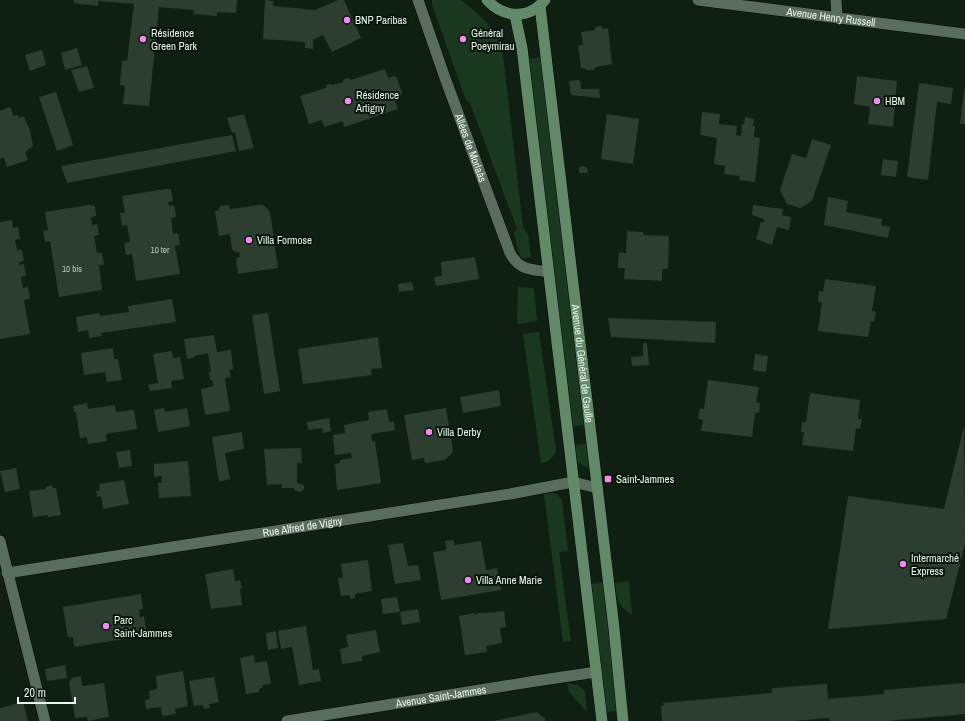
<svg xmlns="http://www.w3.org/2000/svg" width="965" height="721" font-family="'Archivo Narrow',sans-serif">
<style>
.green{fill:#19381f}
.building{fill:#2c3e2f}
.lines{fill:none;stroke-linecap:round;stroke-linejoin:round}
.minor-casing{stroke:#000a01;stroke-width:12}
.tertiary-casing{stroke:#000a01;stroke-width:12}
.secondary-casing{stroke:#000a01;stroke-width:12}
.minor{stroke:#586d5b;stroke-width:11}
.tertiary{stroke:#586d5b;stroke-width:11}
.secondary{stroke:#628a69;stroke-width:11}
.poi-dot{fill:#f489f0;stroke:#061709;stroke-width:1.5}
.labels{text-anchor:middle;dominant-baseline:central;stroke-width:4;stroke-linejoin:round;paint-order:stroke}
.number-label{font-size:9px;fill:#bac7bc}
.street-label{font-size:11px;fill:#eaf5eb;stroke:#061709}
.poi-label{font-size:11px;fill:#eaf5eb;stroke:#061709;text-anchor:start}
</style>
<rect width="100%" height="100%" fill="#0f2012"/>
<path class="green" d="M432,0C439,0 454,0 460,0C467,3 490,25 495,32C499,39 501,47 503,55L523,227L528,234L531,257L524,259L521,257L518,251L514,233L517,229L470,103L466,100L432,5Z
M541,57L584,425L572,427L529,59Z
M518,287L534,288L537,321L517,324Z
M539,332L556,451C552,459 550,461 541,463L523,334Z
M586,444L589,469L576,461L574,445Z
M552,493L557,494L562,500L568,551L559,552L571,641L563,642L544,494Z
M629,581L632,615C617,604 617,601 615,583Z
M604,582L617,711L606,712L590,584Z
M567,683L578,685L585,691L587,712L569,692Z"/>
<path class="building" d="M74,0H237L236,13L217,12V16L193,14L194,10L159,7L149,106L123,104L125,86L120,85L122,61H127L134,4L98,1V6L74,3Z
M265,0L273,1V6L315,10L338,0H344L361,38L332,52L323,35L313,40V49L305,48V42L263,39Z
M601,26L603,29L608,28L612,64L596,67L594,70H587L584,68H581L578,46L583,45L581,32L595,30V27Z
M77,48L82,65L65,70L61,53Z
M42,50L46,65L30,71L25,55Z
M87,66L94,88L79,92L71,70Z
M385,69L388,78L394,76L397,78L402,93L401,96L394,98L398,109L344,127L343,121L324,127L322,120L309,124L300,96L326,88V85L330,84L333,85L343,82L344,79L348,78L351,80Z
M857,76L897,81L893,127L868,124L870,107L854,104Z
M578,80L580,81L581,89H599L600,98L571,95L569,82L570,81Z
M919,83L953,88L951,104L937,102L928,180L907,177Z
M964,90H965V124H960Z
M56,92L73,145L57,151L39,97Z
M10,107L14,116L18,115L19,118L23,116L27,123L30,130L33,146L25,152L28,160L7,167L4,157L0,159V111Z
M702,112L720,114L719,124L737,126L736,135L741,136L742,124H744L745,117L754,119L753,126H755L754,137L760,138L755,182L739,180L740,176L724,174L725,166L714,164L717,138L700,135Z
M244,114L254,148L239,151L235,132L232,133L227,118Z
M607,114L639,119L633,164L601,159Z
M232,135L236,151L67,183L61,166Z
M812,139L831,145L812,201L800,208L787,204L780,190L792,154L806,158Z
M883,159L898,161L896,177L881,175Z
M583,166L587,168L588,173H579V167Z
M166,189H171L173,201L168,202L169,206L174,205L176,217L171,218L173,234L178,233L180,245L175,246L180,274L136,281L132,254L126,255L124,243L130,242L127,225L122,226L120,213H125L122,196Z
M828,197L848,201L846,212L882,219L881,225L890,227L888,238L824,225Z
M89,205L95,206L96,216L91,217L92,225L97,224L99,235L94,236L97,253H102L104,265H99L102,290L59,297L50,241L45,242L43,231L48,230L45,212Z
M228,205L231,209L259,205H263L268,209L269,212H270L278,268L238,274L236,258L240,257L239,252H235L232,249L230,234L219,236L215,211H218L220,206Z
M753,205L783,209L782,215L791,217L789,230L777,227L772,245L756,239L761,222H764V219L752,215Z
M12,220L13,228L18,227L20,239L15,240L17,250H22L24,261L19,262V265L24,264L26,276L21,277L23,288L28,287L30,299L24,300L30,334L0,339V222Z
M627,231L643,232V235L669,236L668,269H662V281L624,279L625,268H618L619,252L626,253Z
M475,257L479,279L436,286L434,277L442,276L441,262Z
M825,279L876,286L872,311L876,312L874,322L871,321L868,337L818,331L822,302H818L819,291L823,292Z
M412,282L414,290L399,292L398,284Z
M172,299L176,322L101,333L102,336L89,338L88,330L78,332L76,317L99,313L100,316L129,312L128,306Z
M268,313L280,391L264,394L252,315Z
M608,318L716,322L715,343L611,337Z
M214,335L217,352L231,350L233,369L229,370L231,377L225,378L230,411L205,415L201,389L214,386L212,380H210L209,372H211L208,353L194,356L195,357L187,359L184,339Z
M378,337L382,368L371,369L372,375L303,384L298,349Z
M643,343H647L649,365L632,366L631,357L643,356Z
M113,348L114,359H118L122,380L107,382L105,372L84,375L81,353Z
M172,351L173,358L180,357L184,379L171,381L172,388L150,391L148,385L158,383L153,354Z
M755,354L768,356L766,372L753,370Z
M708,380L759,387L756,402L760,403L759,413H755L752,437L701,431L703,420L698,419L700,408L704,409Z
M499,390L501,406L463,413L460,397Z
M810,393L860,400L858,419H862L860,429L856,428L853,451L802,445L804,432H801L802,422H806Z
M87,403L88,409L115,405L116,412L134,410L137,429L106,434L107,441L88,444L87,437L80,438L76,412H74L73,406Z
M164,408L165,412L187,408L190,426L158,432L154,410Z
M446,408L453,450L452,453L445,460L425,463L424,458L412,460L404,415Z
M387,409L389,422L394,421L395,430L371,434L372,442L375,441L381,483L337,490L335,464L340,463V460L352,458L351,453L335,455L333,435L345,433L344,425L369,420L368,412Z
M329,418L331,431L323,433L322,428L308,430L307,422Z
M964,426L965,544L946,619L828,629L848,496L944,509Z
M242,432L244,449L225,453L230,479L219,482L212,437Z
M301,448L302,463H297V483L304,485V490L299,492L294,490V488H282V484L267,485L264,449Z
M130,450L132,466L119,468L116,452Z
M188,461L191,496L159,498L158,483H162V476L154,477V464Z
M16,468L20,489L5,492L0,471Z
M124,480L129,504L103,509L101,496L97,497L96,491L100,490L99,484Z
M52,485L53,488H56L61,515L48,517V515L33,517L29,491L46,489V487Z
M453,540L455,545L481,541L486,570L497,568L501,590L441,600L433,552L446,550L445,541Z
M403,543L408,566L418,565L421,580L395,584L388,545Z
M368,560L372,591L355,594V598L350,599V595L341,596L338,578H343L341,564Z
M233,569L235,581L240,580L242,588L240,589L242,605L211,609L205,574Z
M141,594L143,609L139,610L140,617L144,616L147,635L74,647L73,637L68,638L63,607Z
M397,597L400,612L383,614L381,599Z
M418,609L420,622L402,625L400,612Z
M504,611L506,627L500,628L502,643L486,646L487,652L465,655L459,616L474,613L475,615L478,613H486Z
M306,626L313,670L319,669L321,681L299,685L292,647L281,649L278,631Z
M376,630L380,652L362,656V661L342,664L340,649L348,647L346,635Z
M276,631L278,648L268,650L266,633Z
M254,655L255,663L267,661L271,684L262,685V688L259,689V692L246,694L240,658Z
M65,665L67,678L47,681L45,669Z
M183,671L188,706L175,709L176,714L162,716L161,707L146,709L145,700L150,699L149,691L157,689L156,676Z
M81,676L82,686L104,683L109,717L88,721L87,717L75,718L69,682L72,678Z
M214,677L219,702L209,704L210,708L204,709L203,705L194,706L189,681Z
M965,683V714L887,721H830L829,718L792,721H662L661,706H664L663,703L772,693V688L827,684L828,699L884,694V690Z
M23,702L28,721H0V708Z
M537,712L545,719V721H493Z"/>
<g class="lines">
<g class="minor-casing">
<g id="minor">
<path d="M836,0L837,18"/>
<path id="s1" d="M7,573L510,494L573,482L597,488"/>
<path id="s2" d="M287,721L536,681L596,672"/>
</g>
</g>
<g class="tertiary-casing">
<g id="tertiary">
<path id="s3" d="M418,0L445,78L510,253C519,270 530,269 548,272"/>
<path id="s4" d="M698,0L965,34"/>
<path d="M0,541L45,721"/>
</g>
</g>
<g class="secondary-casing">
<g id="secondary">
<path d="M487,0C504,18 528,20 545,0"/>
<path id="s5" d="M540,6L614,628L623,721"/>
<path d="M515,15L522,48L602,721"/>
</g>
</g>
<use href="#minor" class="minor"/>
<use href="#tertiary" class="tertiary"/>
<use href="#secondary" class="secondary"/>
</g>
<g class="poi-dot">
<circle cx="347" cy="20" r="4"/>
<circle cx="143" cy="39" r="4"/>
<circle cx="463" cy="39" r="4"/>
<circle cx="348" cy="101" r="4"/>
<circle cx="877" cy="101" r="4"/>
<circle cx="249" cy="240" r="4"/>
<circle cx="429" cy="432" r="4"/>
<rect x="604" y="475" width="8" height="8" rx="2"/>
<circle cx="903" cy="564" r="4"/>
<circle cx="468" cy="580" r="4"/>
<circle cx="106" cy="626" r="4"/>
</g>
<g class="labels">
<g class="number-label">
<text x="160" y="250">10 ter</text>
<text x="72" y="269">10 bis</text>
</g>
<g class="street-label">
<text stroke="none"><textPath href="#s4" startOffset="134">Avenue Henry Russell</textPath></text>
<text stroke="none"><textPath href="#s3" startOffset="157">Allées de Morlaàs</textPath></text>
<text stroke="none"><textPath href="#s5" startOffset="360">Avenue du Général de Gaulle</textPath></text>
<text stroke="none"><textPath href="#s1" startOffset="299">Rue Alfred de Vigny</textPath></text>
<text stroke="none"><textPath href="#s2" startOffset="156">Avenue Saint-Jammes</textPath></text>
</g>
<g class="poi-label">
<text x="355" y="20">BNP Paribas</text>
<text x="151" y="33">Résidence<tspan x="151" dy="13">Green Park</tspan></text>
<text x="471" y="33">Général<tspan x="471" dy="13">Poeymirau</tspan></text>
<text x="356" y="95">Résidence<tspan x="356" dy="13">Artigny</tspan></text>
<text x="885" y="101">HBM</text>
<text x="257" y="240">Villa Formose</text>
<text x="437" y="432">Villa Derby</text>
<text x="616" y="479">Saint-Jammes</text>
<text x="911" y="558">Intermarché<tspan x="911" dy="13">Express</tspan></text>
<text x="476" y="580">Villa Anne Marie</text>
<text x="114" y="620">Parc<tspan x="114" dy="13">Saint-Jammes</tspan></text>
</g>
</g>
<path d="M18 697v6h57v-6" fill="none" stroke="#eaf5eb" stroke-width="2"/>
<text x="24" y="697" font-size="12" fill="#eaf5eb" stroke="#061709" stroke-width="3" paint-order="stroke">20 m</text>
</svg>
